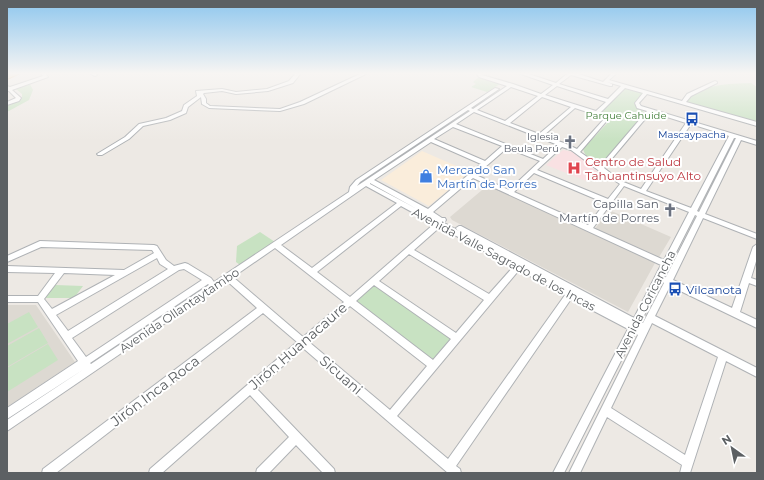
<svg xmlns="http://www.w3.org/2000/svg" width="764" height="480" font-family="Montserrat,sans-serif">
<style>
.commercial{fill:#faeddb}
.education{fill:#ddd9d2}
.medical{fill:#f9e1e3}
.green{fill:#c8e2c2}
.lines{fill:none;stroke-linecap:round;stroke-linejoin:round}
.minor-casing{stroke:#afb2b5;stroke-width:2}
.major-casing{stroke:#e4aa66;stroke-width:2}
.minor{fill:#fff;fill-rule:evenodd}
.major{fill:#f7deae;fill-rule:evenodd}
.labels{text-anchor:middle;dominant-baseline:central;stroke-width:4;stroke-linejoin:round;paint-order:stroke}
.far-park-label{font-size:10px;fill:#46813d;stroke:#fff}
.far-transit-label{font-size:10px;fill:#164399;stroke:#fff}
.far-worship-label{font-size:10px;fill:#5b616d;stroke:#fff;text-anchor:end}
.health-label{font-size:12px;fill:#be3a42;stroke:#fff;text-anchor:start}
.shop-label{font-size:12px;fill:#366cbe;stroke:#fff;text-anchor:start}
.worship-label{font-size:12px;fill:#5b616d;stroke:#fff;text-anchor:end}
.street-label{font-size:12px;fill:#5c6063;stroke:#fff}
.transit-label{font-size:12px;fill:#164399;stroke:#fff;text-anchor:start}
.near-street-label{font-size:14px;fill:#5c6063;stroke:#fff}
</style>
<rect width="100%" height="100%" fill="#ede9e4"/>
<path class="commercial" d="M422,151L470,172L429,206L381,180Z"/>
<path class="education" d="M488,185L654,261L655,263L628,312L452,220L450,217Z
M609,210L671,237L658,259L594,230Z
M7,305H36L75,362L7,407Z"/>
<path class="medical" d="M563,150L573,152L598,172L589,182L546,165Z"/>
<path class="green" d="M479,77L499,83L500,84L487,92L471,87L476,84L473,82Z
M751,83L757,87V122L686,102C702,83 729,84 751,83Z
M30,84L33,90L29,100L7,112V106L17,102L22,98V94L16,89Z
M625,88L643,93L634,103L646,114L601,165C593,164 585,157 583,149L612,118L602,112Z
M260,232L275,242L240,265L236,262L237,246Z
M378,281L456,333L432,362L353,302Z
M55,285L83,286L74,298H45Z
M29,312L38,327L7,344V324Z
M39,328L48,343L7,367V346Z
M48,344L58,360L7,392V368Z"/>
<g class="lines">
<g class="minor-casing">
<path id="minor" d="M41,73H45L48,77L12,90L21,98L19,101L7,105V102L16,98L9,91H7V86L10,87L43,76Z
M89,73H95L97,75L95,76Z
M296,73H301L293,83L268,91L236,94L222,91L204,93L203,94L206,99V103L210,106L280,109L300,102L362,73H368L304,104L280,111L209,108L202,104L201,97L188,107L186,113L170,120L143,126L129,139L102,155H98L97,154L125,137L139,124L166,118L182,111L184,105L197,96L196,91L222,89L236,92L267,89L289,81Z
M476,73H480L482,75L513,84L541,94L553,85L518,73H526L556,83L568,73H576L603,82L612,73H617L609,80L682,101L687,94L715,81L717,82V83L691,96L686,102L757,122V126L647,94L639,103L641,106L757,141V145L741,140L705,214L757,234V239L703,218L673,280L732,308L753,247L757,244V258L751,278L757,280V286L749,283L740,312L757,320V328L670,286L655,316L757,368V377L726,361L690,473H680L682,465L607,417L580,473H569L638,335L635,333L564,473H553L628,329L571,299L456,466L460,469L461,473H448L303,348L257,389L334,469L335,473H323L296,445L269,473H256L257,469L289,437L250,395L162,473H149L150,469L297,342L263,313L56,473H42L43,469L257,308L227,281L7,431V420L84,369L7,419V408L78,361L38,302H7V296H38L55,273L7,272V266L124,270L154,253L152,250L41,247L7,262V256L40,241L154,245L157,246L166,260L174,266L185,263L188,264L211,278L214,282L349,192L350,187L356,180L495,88L499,89L471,108L473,109L507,86L479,77ZM571,75L610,86H612V84L607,82L621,86L608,99L559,84ZM557,86L606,102L596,111L545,95ZM511,87L538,96L505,121L477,110ZM625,88L643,93L635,103L637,108L647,111L600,166L580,152L610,117L600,113ZM542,97L571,107L539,134L510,123ZM575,108L605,118L577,149L564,143L543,136ZM468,110L470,111L357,186L360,182ZM474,112L558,145L543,159L456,124ZM651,112L686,123L641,189L621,181L604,168ZM691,124L729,136L691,208L646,191ZM453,127L502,146L485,161L434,139ZM734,138H736L699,212L697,211ZM431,142L481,164L428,209L374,180ZM562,147L571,150L598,170L620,184L608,199L537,170ZM507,148L540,161L509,190L476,175ZM534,173L605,203L588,225L514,192ZM473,178L661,265L634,318L461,226H459L456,228L457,230L477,241L444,223L446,220L445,218H442L433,212ZM370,183L417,209L370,184ZM366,186L397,203L312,268L281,245ZM624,186L689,212L664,260L593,228ZM401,206L434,224L350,297L317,272ZM695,215L697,216L666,277L663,278ZM440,227L513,267L489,294L414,250ZM275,248L344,302L303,337L233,277ZM409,254L484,300L456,333L379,281ZM157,258L160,264L168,269L68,331L56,315ZM184,269L202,280L86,357L72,338L179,270ZM519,270L565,295L448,459L397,416ZM64,273L115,275L52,309L44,299ZM661,280L664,283L643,323L641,322ZM208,284L209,285L91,364L90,363ZM374,285L451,339L433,360L356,301ZM350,306L427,366L390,410L309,342ZM652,323L718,357L685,455L611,408Z"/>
</g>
<g class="major-casing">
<path id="major" d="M12,73H20L7,79V75Z"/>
</g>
<use href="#minor" class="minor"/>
<use href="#major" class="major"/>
</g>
<linearGradient id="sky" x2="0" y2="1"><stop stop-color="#8fc7ee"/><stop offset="0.52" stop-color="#f7f5f3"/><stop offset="1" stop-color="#f7f5f3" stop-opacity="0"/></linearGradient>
<rect width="764" height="141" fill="url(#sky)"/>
<defs>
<g id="bus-bare" transform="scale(1.08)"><path d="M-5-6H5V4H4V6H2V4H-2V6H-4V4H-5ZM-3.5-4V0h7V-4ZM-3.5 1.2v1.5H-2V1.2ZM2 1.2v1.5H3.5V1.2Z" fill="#1a4fb4" stroke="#fff" stroke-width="2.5" paint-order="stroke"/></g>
<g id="church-bare" transform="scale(1.08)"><path d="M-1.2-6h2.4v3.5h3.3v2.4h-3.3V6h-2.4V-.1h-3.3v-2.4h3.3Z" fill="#6b7280" stroke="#fff" stroke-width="2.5" paint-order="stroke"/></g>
<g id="hospital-bare" transform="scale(1.08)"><path d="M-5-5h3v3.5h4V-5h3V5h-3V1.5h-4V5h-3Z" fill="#e0444e" stroke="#fff" stroke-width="2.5" paint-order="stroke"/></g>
<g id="shop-bare" transform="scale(1.08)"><path d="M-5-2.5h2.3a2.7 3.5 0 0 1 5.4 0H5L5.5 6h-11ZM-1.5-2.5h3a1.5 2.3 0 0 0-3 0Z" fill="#3f7fe0" stroke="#fff" stroke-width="2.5" paint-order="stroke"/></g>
</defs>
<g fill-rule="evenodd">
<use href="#bus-bare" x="692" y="119"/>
<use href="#church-bare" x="570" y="142"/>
<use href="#hospital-bare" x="574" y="168"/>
<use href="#shop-bare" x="426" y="176"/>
<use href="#church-bare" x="670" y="210"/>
<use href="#bus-bare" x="675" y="289"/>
</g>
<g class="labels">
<g class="far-park-label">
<text x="626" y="115">Parque Cahuide</text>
</g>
<g class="far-transit-label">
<text x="692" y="134">Mascaypacha</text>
</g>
<g class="far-worship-label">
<text x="559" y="136">Iglesia<tspan x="559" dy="12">Beula Perú</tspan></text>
</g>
<g class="health-label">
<text x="585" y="161">Centro de Salud<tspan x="585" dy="14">Tahuantinsuyo Alto</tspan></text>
</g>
<g class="shop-label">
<text x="437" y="169">Mercado San<tspan x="437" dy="14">Martín de Porres</tspan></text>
</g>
<g class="worship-label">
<text x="659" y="203">Capilla San<tspan x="659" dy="14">Martín de Porres</tspan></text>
</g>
<g class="street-label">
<text transform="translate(504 259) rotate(28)">Avenida Valle Sagrado de los Incas</text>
<text transform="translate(645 304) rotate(-63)">Avenida Coricancha</text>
<text transform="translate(179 310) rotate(-34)">Avenida Ollantaytambo</text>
</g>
<g class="transit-label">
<text x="686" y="289">Vilcanota</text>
</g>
<g class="near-street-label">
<text transform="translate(298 346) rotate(-41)">Jirón Huanacaure</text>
<text transform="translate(341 375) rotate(41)">Sicuani</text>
<text transform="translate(155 391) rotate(-37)">Jirón Inca Roca</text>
</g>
</g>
<rect width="764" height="480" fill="none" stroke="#5c6063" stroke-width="16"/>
<g transform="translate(732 448) rotate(327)" stroke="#ffffff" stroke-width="3" paint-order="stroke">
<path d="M0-3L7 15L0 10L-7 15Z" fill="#5c6063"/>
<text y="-6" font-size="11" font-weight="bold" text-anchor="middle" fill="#5c6063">N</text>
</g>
</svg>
